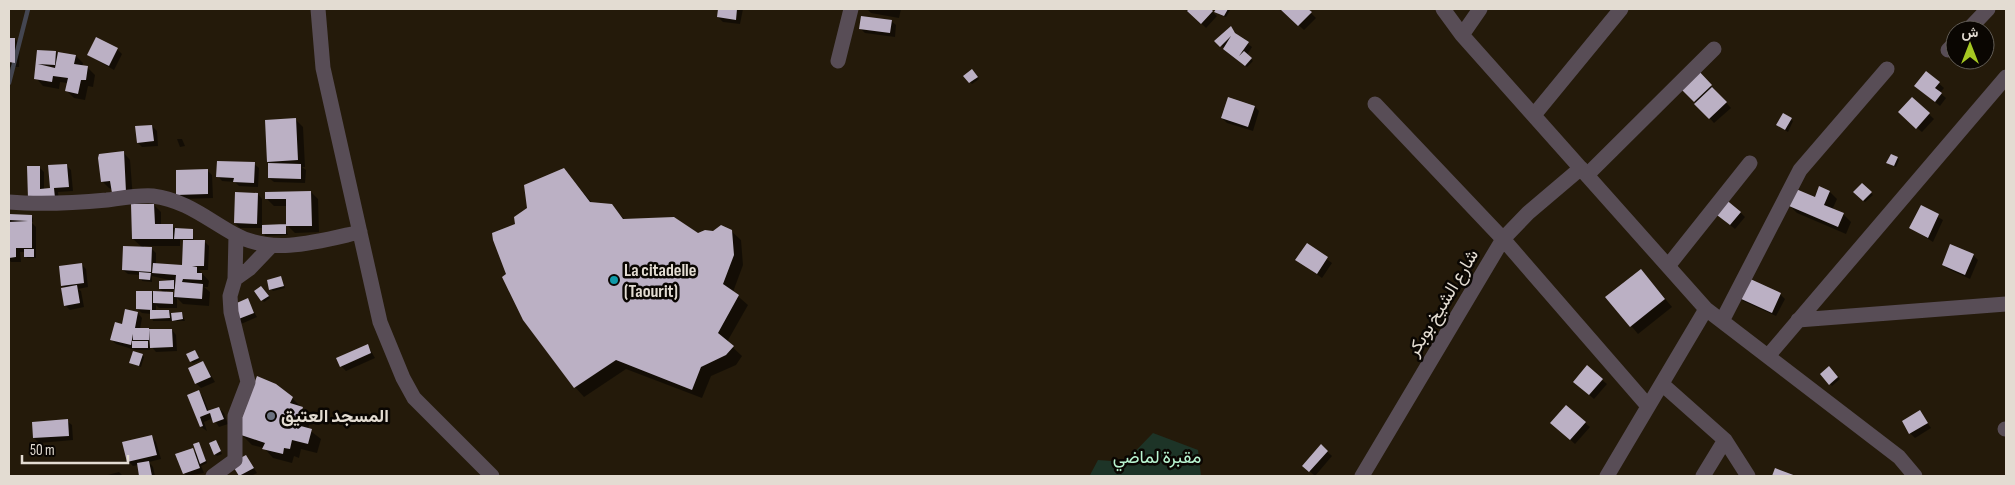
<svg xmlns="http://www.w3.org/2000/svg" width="2015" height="485" font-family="'Sofia Sans Condensed',Vazirmatn,sans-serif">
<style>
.green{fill:#1d3427}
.shadow{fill:#0007;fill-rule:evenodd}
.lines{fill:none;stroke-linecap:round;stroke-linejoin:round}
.stream{stroke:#444651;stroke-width:4.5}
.building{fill:#bbb0c4}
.minor{stroke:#584d56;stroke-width:15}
.culture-dot{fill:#0f9aa8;stroke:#0a0602;stroke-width:2}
.worship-dot{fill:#6b7280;stroke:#0a0602;stroke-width:2}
.labels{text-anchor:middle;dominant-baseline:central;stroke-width:5;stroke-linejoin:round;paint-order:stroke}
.poi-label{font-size:18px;font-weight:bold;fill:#e3dcd2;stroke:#0a0602;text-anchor:start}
.street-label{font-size:18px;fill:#e3dcd2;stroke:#0a0602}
.park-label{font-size:18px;fill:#b8f4d1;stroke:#0a0602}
</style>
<rect width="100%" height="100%" fill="#241a0a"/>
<path class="green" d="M1153,433L1198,450L1201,476L1090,475L1098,460L1125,462Z"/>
<path class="shadow" d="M719,9H743L740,24L723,22L718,17Z
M867,9H901L899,18L871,13Z
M1191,9H1209L1217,16L1206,28L1189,11Z
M1217,9H1229L1230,10L1226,17L1218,14Z
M1281,9H1307L1316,18L1304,30Z
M891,21L896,25L895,37L865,33L860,28Z
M1230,28L1235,34L1252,47L1247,55L1253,61L1247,67L1216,41Z
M9,39H15L20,44L19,67H9Z
M117,49L122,54L114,70L88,55Z
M56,52L59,55L76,56L83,63L82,67L88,68L95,75L93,87L88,86L85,100L74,98L67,91L68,83L60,82L59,89L43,86L36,78L37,64Z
M1696,70L1731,108L1714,123L1679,85Z
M1926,72L1944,88L1940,93L1946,98L1940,106L1920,90Z
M974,73L979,79L972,84L970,82Z
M1912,98L1934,119L1922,132L1904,117Z
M1255,107L1259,111L1253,131L1227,123L1222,118Z
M1783,115L1793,121L1788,132L1780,127Z
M296,120L303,127L305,167H302L306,170L305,183L274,182L269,178L268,161Z
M152,126L157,131L158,146L142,147L138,143Z
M177,139H182L185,146L180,147Z
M123,152L130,160L133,199L109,188L102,181Z
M1897,158L1899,160L1896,167L1888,163Z
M254,164L259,168L258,187L239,186L235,182L222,181L218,176Z
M66,165L71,170L73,191L58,192L59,202L34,203L39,167L44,172V190L51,189Z
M207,170L212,175L213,198L182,199L177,194Z
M564,170L592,203L611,205L625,220L698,234L731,231L741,240L743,265L733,292L748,305L727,342L742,356L736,365L711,376L702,398L626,369L584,397L575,387L508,274L517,224Z
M1862,184L1873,195L1865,202L1855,192Z
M1820,188L1830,192L1837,199L1832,210L1843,214L1851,222L1846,234L1797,213L1790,206L1815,199Z
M311,192L318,199L319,232L295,233L288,226L287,206H274L267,199Z
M258,194L262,199V226H285L288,235L265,236L263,228H240L235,223Z
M154,205L161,212V226L192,230L194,241H204L209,246L208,270H199L209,281L208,287H204L210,292L209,306L183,304L177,298V308H159L156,305V311H169L171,314L182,313L185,321H153L151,314L142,313L137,309L138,292L164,293L160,289L169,280L152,276V282L142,281L140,275L128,274L123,270L143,248L133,239ZM180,240H184V267L156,265V253L151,248H144V246H180ZM176,290V296L172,293H166V291Z
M1921,207L1943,220L1933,242L1911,228Z
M1740,212L1745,217L1735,229L1719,216Z
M9,215L31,216L33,218V222L30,221L36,227V258H27L25,252H20L21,262H11L9,260Z
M1307,245L1332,263L1322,278L1297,260Z
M1973,255L1978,260L1970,279L1948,269L1943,265Z
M82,265L86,269L88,287L78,289L81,291L84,307L70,310L65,305L66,289L62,285Z
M1641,270L1672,307L1638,334L1607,297Z
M281,277L285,288L273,291L271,289Z
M263,290L270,298L264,302L256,292Z
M1780,294L1785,299L1776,316L1743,301L1739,296Z
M247,300L257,317L241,324L237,319Z
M126,311L138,313L142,318L140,329L172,330L176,335L177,351L156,352L150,345V350H135L116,344L112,340L122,325Z
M368,346L375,358L346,371L341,366Z
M195,351L200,360L193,363L191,361Z
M142,355L144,357L141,367L130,362Z
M203,362L215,382L201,388L196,383Z
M1829,367L1840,379L1832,386L1821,374Z
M1602,380L1607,384L1594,399L1579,386Z
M199,392L203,397L209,412L219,408L224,413L228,424L219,427L213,418L204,422L207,431L201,427L189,395Z
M292,398L311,417L308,429L321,439L317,453L301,449L299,458L294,456L292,463L273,458L264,448L252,445L242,435Z
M1920,412L1931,428L1915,438L1910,433Z
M67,421L72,425L73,440L39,443L34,438L33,423Z
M1585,423L1590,427L1575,444L1557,428Z
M152,437L156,442L161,459L149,462L153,467L155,476H140L138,465L133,466L128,461Z
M216,441L222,454L217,456L215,454Z
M199,443L207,463L201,466L204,473L186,476L177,455L192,449L198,455Z
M1321,446L1332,456L1315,476L1304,466Z
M246,456L257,473L251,476L240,475Z
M119,472L123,476H104Z"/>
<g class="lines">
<path class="stream" d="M9,83L28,9"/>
</g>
<path class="building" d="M718,9H737L736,20L717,17Z
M1189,9H1211L1213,11L1201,24L1187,11Z
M1216,9H1228L1224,16L1214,12Z
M1280,9H1308L1312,12L1298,26Z
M861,16L892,20L890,33L859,29Z
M1231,26L1235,33L1249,42L1239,56L1244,51L1252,58L1245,66L1223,49L1231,36L1220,47L1214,41Z
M96,37L118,48L109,66L87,55Z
M9,38H15V63L9,62Z
M37,50L56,51L55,65L38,64L55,68L58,52L76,55L74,64L88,66L86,80H81L78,94L65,91L68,78L53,76L52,82L34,79Z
M1696,68L1712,85L1694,102L1677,85Z
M972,69L978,77L969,83L963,76Z
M1926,71L1940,82L1935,88L1942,93L1935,102L1914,86Z
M1712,87L1727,102L1709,119L1694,104Z
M1228,97L1255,106L1248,127L1221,118Z
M1912,97L1930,113L1916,129L1898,112Z
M1783,113L1792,118L1785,130L1776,125Z
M296,118L298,160L267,162L265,120Z
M152,125L154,141L137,143L135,126Z
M124,151L126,192L112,193L110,181L101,182L98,158L99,154Z
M1891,154L1898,157L1894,166L1886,163Z
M217,161L255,162L254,183L233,182L234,178L216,177Z
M268,163L301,164V179L268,178Z
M67,164L69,187L54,188L55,198L28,199L27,166H40V189L50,188L48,165Z
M564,168L590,202L612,204L623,219L674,217L698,233L705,230L713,231L721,225L732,230L734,255L723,284L739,295L718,333L734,346L726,355L701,367L692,390L616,360L574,388L523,320L502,277L506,274L493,240L492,233L515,224L514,217L527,208L524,185Z
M208,169V194L176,195V170Z
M1862,183L1872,192L1863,201L1853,192Z
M1819,186L1830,191L1824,205L1844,213L1838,227L1789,206L1796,189L1815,197Z
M311,191L312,226H286V199H265V192Z
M235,192L258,193L257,224L234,223Z
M1724,198L1741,212L1730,225L1713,212Z
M131,204H154L155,224H173V239H132Z
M1921,205L1939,214L1928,238L1909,228Z
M9,214L32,215V248H16V257L9,258V222L28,221L9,220Z
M286,224V234H262V225Z
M175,228L193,229V239H174Z
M183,240H205L204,266H192L197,267V273H202V280L183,279L182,282L203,284L202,299L174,297L176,275L152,273L153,263L182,265Z
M1307,243L1328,257L1317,274L1295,260Z
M1950,244L1974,254L1965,275L1942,265Z
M123,246L152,247L151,272L122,270Z
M24,249H34V257H24Z
M82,263L84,283L61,286L59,266Z
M1641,269L1665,299L1630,327L1605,297Z
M139,272L151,273L150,280L139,279Z
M281,276L284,286L269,290L267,280Z
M1746,277L1781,293L1772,313L1737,297Z
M174,280V289H159V281Z
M77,285L80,303L64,306L61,288Z
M261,286L269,296L261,301L254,291Z
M136,291H152V310L136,309Z
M153,291L173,292V304L153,303Z
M248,298L254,313L236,320L230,306Z
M125,309L138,312L135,328H149V340H133V334L131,345L110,340L115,322L122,324Z
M150,310H169L170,318L150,319Z
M182,312L183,319L172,321L171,313Z
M149,329H172L173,347L150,348Z
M132,341H148V348H132Z
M368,344L371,353L340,367L336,358Z
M195,350L199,358L190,362L186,354Z
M133,351L143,354L139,366L129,363Z
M203,361L211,377L195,384L188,368Z
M1587,365L1603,379L1589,395L1573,382Z
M1829,366L1838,377L1829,385L1820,374Z
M257,376L276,384L293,397L290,403L303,407L297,425L312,429L308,444L292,440L290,449L284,448L283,454L262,449L265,443L241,435L237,431Z
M199,390L207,411L219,407L224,419L213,423L210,413L200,417L203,426L200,427L187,395Z
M1566,405L1586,422L1570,440L1550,423Z
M1920,410L1928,423L1909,434L1902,421Z
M68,419L69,436L33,438L32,422Z
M152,435L157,455L127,462L122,442Z
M216,440L221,451L214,455L209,443Z
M199,442L206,461L200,464L193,444Z
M1321,444L1328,451L1309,472L1302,466Z
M193,448L200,468L183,474L175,454Z
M246,455L254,468L239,476L231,463Z
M149,461L152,476H139L137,463Z
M1775,468L1796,476H1772Z"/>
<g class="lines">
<path class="minor" d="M318,9L323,68L380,322L403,378L414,398L492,476
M1443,9L1462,35L1706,309L1899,457L1915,476
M1968,30L1988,9
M1462,35L1480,9
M1948,50L1955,43
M838,61L851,9
M1375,104L1503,239L1648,406
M1534,115L1621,9
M1587,175L1714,49
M9,202C42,205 74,203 107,200C122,198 138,195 153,196C185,200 207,219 234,234C273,256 320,241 360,232
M1668,266L1750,163
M235,279L249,269L272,245
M1798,320L2006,304
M1722,321L1800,170L1887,69
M1768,356L2006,77
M1662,384L1725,440L1748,476
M2005,429H2006
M213,476L235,460V416L248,382L231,312L230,296L235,279L236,235
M1362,476L1503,239L1528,213L1581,168
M1607,476L1706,309
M1703,476L1725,440"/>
</g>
<circle class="culture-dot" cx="614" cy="280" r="5"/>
<circle class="worship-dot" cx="271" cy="416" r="5"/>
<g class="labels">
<g class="poi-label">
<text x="624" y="270">La citadelle<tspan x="624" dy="21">(Taourit)</tspan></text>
<text x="281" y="416">المسجد العتيق</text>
</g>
<g class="street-label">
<text transform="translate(1443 303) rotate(-59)">شارع الشيخ بوبكر</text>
</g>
<g class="park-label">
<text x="1157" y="457">مقبرة لماضي</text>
</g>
</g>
<rect width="2015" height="485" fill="none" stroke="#e3dcd2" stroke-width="20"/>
<g transform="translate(1970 45)"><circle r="24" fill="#0a0602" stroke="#615c55"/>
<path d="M0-4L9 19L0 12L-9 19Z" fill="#a6c822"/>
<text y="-8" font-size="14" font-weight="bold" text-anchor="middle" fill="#e3dcd2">ش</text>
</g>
<path d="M22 455v8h106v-8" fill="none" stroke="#e3dcd2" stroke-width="2.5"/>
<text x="30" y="455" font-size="15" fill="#e3dcd2" stroke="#0a0602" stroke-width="4" paint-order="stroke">50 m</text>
</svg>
